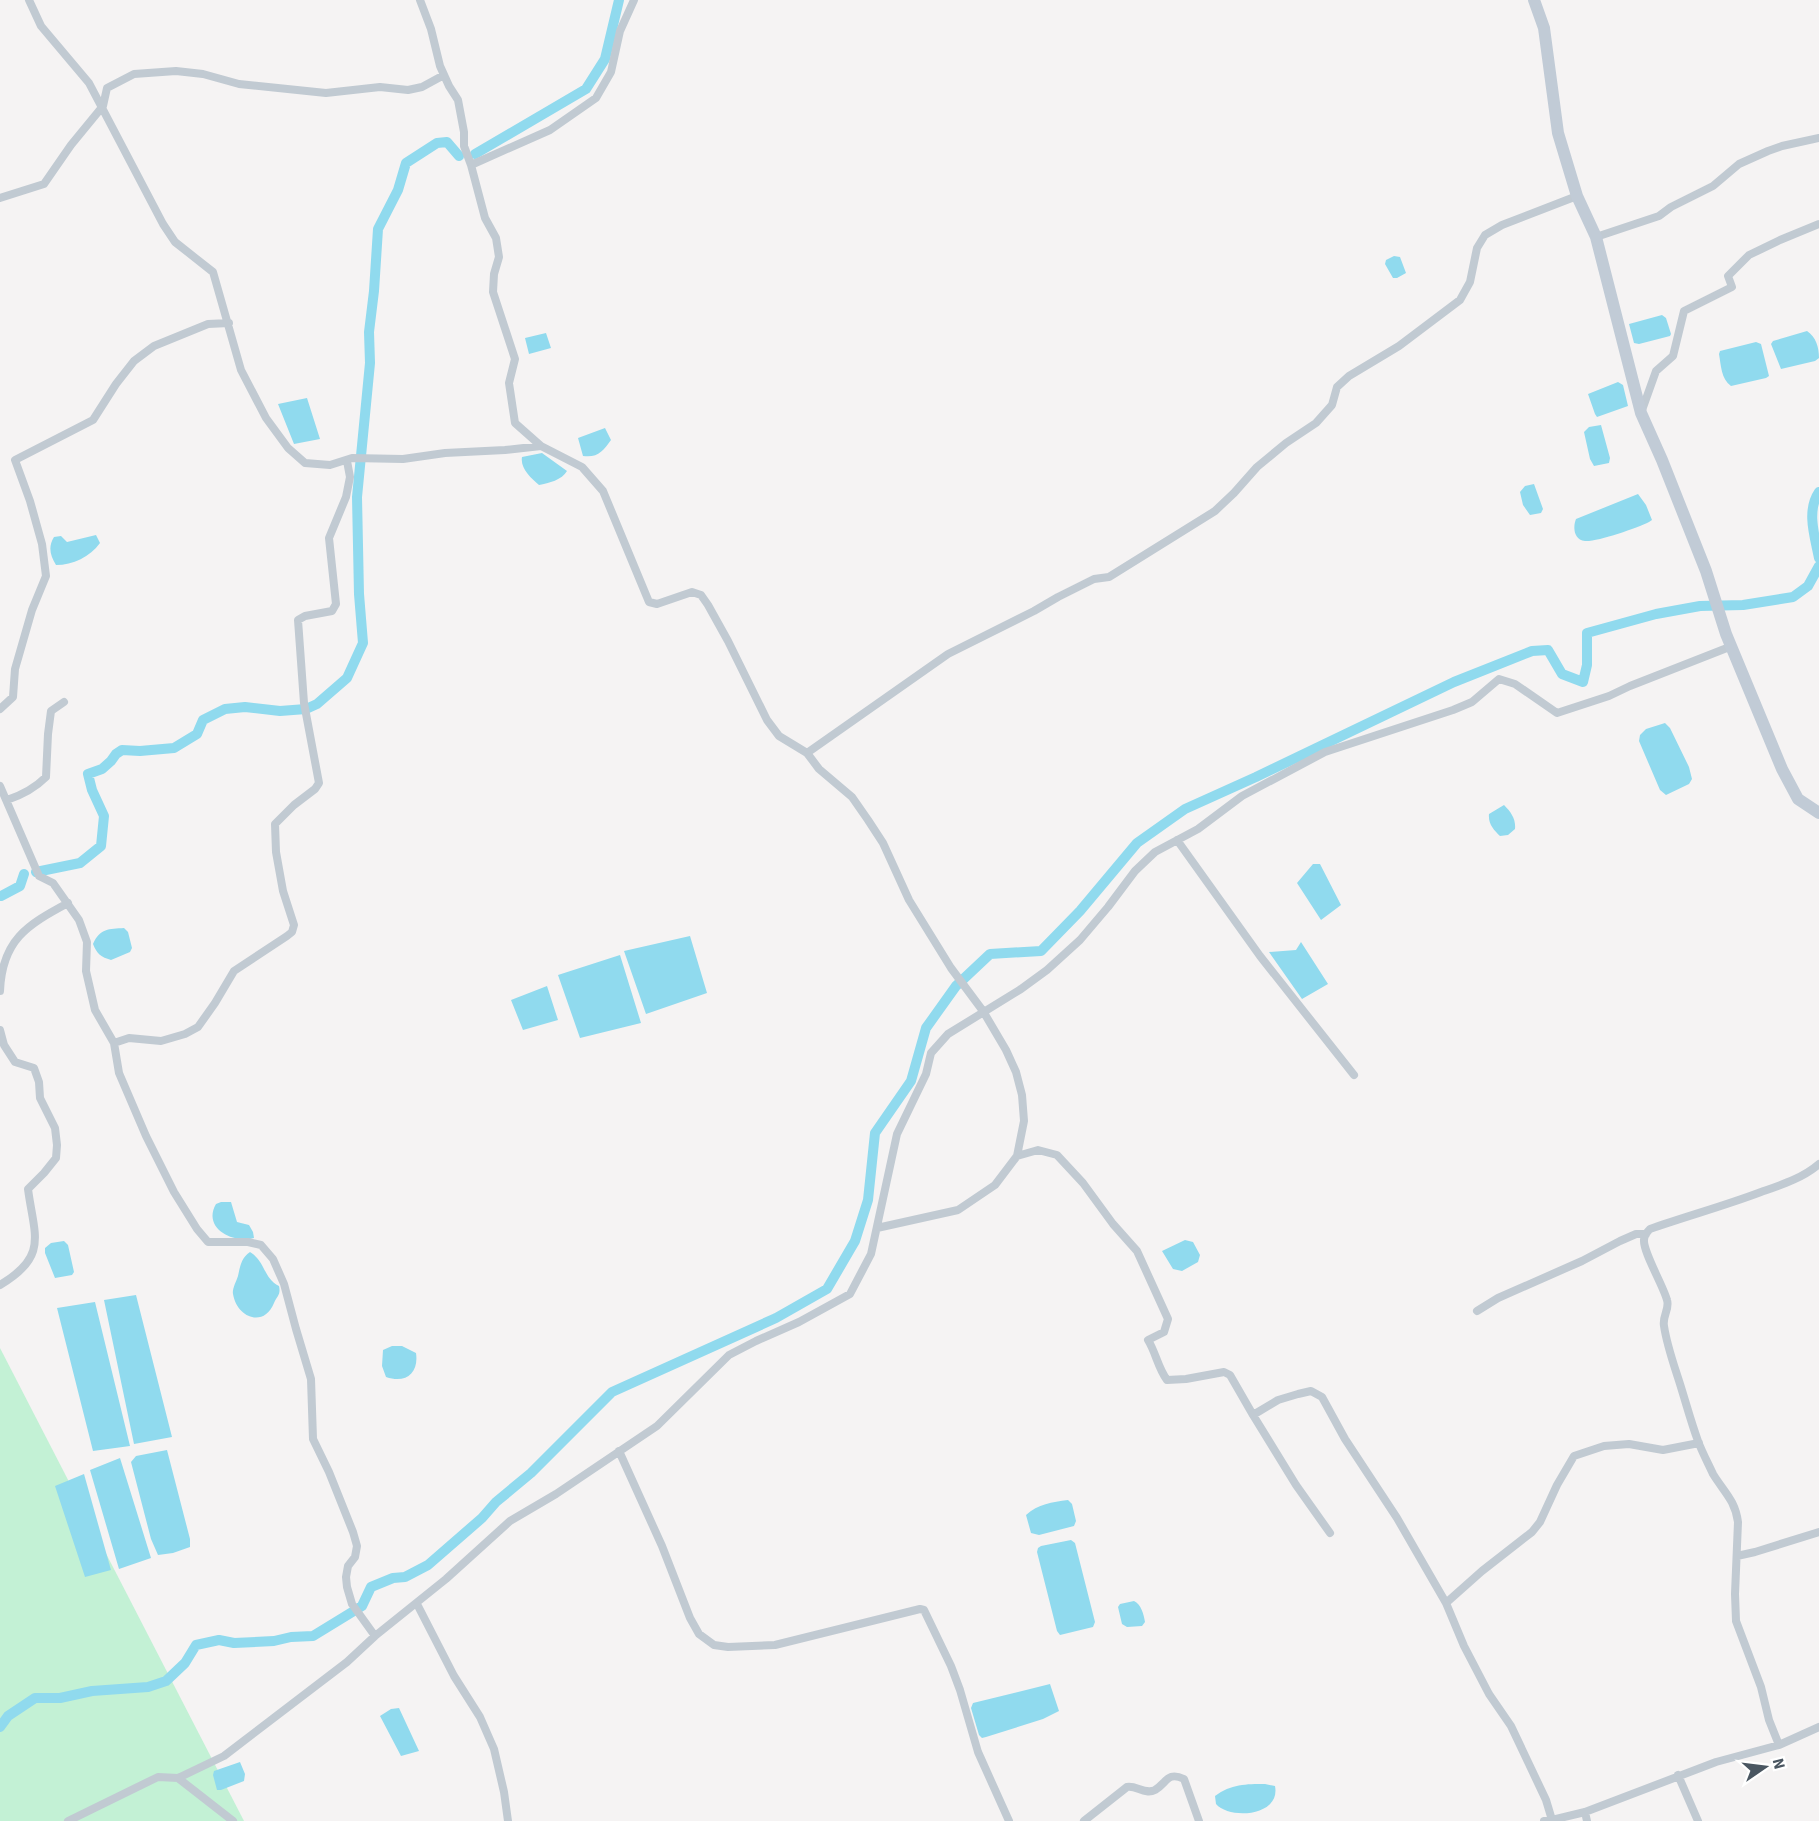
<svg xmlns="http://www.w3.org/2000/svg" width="1819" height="1821" font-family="'Source Sans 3',sans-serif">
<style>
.green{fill:#c3f1d5}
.water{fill:#90daee}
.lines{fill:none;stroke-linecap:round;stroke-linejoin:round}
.stream{stroke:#90daee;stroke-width:3}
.canal{stroke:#90daee;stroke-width:10}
.street{stroke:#c1cad2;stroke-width:8}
.secondary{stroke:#c1cbd6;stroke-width:12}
</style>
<rect width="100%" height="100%" fill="#f5f3f3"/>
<path class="green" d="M0,1348L244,1821H0Z"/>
<path class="water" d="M1394,256L1400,257L1406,273L1397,278H1393L1385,264L1386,260Z
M1662,315L1666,318L1671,334L1670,336L1639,344L1634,343L1629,324Z
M1807,331C1816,337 1819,347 1819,358L1815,361L1781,369L1771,344L1773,341Z
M546,333L551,348L529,354L525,338Z
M1756,342L1761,344L1769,376L1766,378L1731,386C1721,379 1721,365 1719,354L1720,351Z
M1618,382L1623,385L1628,406L1597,417L1595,414L1588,394Z
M307,398L320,439L294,444L278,404Z
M1601,425L1610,458L1609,463L1594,466L1590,459L1584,432L1589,427Z
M605,428L611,440C603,451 598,458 583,456L578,438Z
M542,453L567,471C562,480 549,483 539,485C531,478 520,468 522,457Z
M1534,484L1543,509L1541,513L1530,515L1523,505L1520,492L1525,486Z
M1638,494L1646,505L1652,520L1649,522C1637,528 1597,542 1585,541C1573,540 1573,526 1576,519Z
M96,535L100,543C90,557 73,565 56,565C50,555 48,547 54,537L61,536L67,542Z
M1665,723L1670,728L1689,767L1692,779L1689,784L1666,795L1660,790L1639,741L1640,735L1646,729Z
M1504,805C1511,812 1516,819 1515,829L1508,835L1500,836C1494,830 1488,824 1489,814Z
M1313,864H1320L1341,905L1321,920L1297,883Z
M124,928L128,932L132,948L130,952L111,960C101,957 97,954 93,944C100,928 109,929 124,928Z
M690,936L707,993L646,1014L624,951Z
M1301,942L1328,984L1302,999L1269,952L1296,950Z
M620,955L641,1023L580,1038L558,975Z
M547,986L558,1020L523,1030L511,1000Z
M221,1202H231L237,1222L249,1225L253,1232L254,1238C233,1244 202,1228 216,1204Z
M1185,1240L1193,1242L1200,1255L1198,1262L1182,1271L1173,1269L1162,1251Z
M64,1241L68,1245L74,1272L72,1275L55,1278L45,1253V1248L51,1243Z
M250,1252C266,1262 263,1278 279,1286C281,1295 277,1296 274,1303C264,1328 237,1318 233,1294C232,1289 236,1282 238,1276C240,1267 241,1258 250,1252Z
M136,1295L172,1437L134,1444L104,1300Z
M95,1302L130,1446L93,1451L57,1308Z
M392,1346H402L416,1353C419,1373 406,1384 386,1377L382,1366L383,1350Z
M167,1450L190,1539V1547L173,1553L158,1555L151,1539L131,1462L136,1456Z
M120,1458L151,1558L119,1569L90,1470Z
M84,1474L111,1570L85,1577L55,1486Z
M1068,1500L1072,1504L1076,1521L1074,1526L1039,1535L1031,1533L1026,1515C1038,1504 1052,1502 1068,1500Z
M1071,1540L1075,1543L1095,1622L1093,1627L1060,1635L1057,1631L1037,1552L1038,1548L1041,1546Z
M1134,1601C1141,1604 1144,1615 1145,1622L1142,1626L1127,1627L1122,1624L1118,1607L1120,1604Z
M1050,1684L1059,1711L1043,1719L986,1737L982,1738L979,1735L971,1708L973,1703Z
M399,1708L419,1751L401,1756L380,1716L391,1709Z
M240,1762L245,1774L244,1781L221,1790H217L213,1775L214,1771Z
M1265,1784L1275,1786C1281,1816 1230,1820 1216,1804L1215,1796C1231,1784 1246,1784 1265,1784Z"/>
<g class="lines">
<path class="stream" d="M0,896H1"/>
<path class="canal" d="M475,154L586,89L605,59L619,0
M1819,492C1806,511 1815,537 1819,558
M36,872L80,863L101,846L104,816L92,790L88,774L102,769L111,761L116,754L122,750L140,751L174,748L197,734L203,720L225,709L245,707L280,711L306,709L317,704L347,678L363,643L359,594L357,497L370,363L369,332L374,291L378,229L398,190L406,163L437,143L447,142L459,156
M1,896L20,886L24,874
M0,1727L8,1716L35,1698H60L92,1691L148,1687L166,1681L185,1663L196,1645L219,1640L234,1643L274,1641L291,1637L313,1636L362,1606L371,1587L393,1578L405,1577L428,1565L482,1518L496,1502L531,1473L612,1392L776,1318L827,1289L855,1241L868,1200L875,1133L911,1081L926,1028L956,986L990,954L1041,951L1080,911L1137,843L1185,809L1256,777L1454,682L1532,651L1548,650L1562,674L1583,682L1587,665V633L1656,614L1700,606L1743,605L1793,597L1808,586L1819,566"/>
<path class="street" d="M29,0L41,26L89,83L163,224L175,242L213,272L241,370L266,418L288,448L305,463L330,465L352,458L403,459L445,453L505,450L541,446L582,467L603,491L649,602L657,604L692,592L701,595L708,605L728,641L767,720L779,736L807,753L819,769L852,797L868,820L883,843L909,900L951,968L983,1011L1006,1050L1016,1072L1022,1095L1024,1121L1017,1156L995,1185L958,1210L877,1228
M420,0L431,29L440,66L449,86L458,100L464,132V146L471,165
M0,198L44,184L71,145L103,106L107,88L134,74L176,71L203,74L239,84L326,93L380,87L408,90L422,87L444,75
M1596,237L1659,216L1671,207L1713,186L1739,164L1768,151L1782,146L1819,138
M1641,413L1656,371L1673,356L1684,311L1732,287L1728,276L1749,255L1780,240L1819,224
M541,446L515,423L509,383L515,359L493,292L494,274L499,257L496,238L485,218L471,165L550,130L596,98L611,72L620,31L634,0
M0,709L13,697L15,669L32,610L46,576L42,544L30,501L15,460L93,420L116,384L134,361L154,346L208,324L229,323
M807,753L948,654L1034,611L1058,597L1094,579L1109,577L1215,511L1234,493L1257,467L1286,443L1316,423L1332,405L1337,387L1349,376L1399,346L1460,300L1470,282L1477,248L1485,235L1502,225L1577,196
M0,786L39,876L53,883L79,920L87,942L86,971L95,1010L114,1043L129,1038L161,1041L185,1034L198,1027L215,1003L234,971L287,936L292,932L294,925L283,891L276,852L275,824L294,805L315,789L319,783L304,703L298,620L305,616L332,611L336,604L329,538L346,497L350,477L347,461
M7,800C22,795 35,788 46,777L48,734L51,711L64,702
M1177,840L1260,956L1354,1075
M0,991C2,940 27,925 68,903
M0,1030L4,1045L15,1062L34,1068L39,1082L40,1098L55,1128L57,1145L56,1158L44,1173L28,1189C34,1235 49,1256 0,1285
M114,1043L119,1073L146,1136L174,1192L197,1229L208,1242H248L261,1245L273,1259L284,1284L296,1329L311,1379L313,1439L329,1472L353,1532L357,1546L355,1557L348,1566L346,1577L347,1587L352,1604L375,1636
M1017,1156L1038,1150L1057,1155L1083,1183L1113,1224L1137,1251L1168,1319L1164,1332L1148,1340C1156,1353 1158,1368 1167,1380L1186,1379L1224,1372L1230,1375L1253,1415L1278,1400L1298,1394L1311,1391L1322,1397L1345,1439L1397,1518L1446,1603L1464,1646L1489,1694L1511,1726L1546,1800L1552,1820
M1477,1311L1498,1298L1582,1261L1620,1241L1636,1234H1646
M1253,1415L1296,1485L1330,1533
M619,1451L662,1546L690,1618L699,1634L714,1645L728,1647L775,1645L920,1609L924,1610L951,1666L960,1690L978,1752L1009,1821
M1737,1556L1755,1552L1819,1532
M1446,1603L1482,1571L1532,1532L1540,1522L1557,1485L1574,1456L1604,1446L1629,1444L1663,1450L1699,1443
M417,1604L454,1676L480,1717L494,1749L504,1792L508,1821
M1779,1745L1769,1720L1761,1687L1736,1621L1735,1594L1738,1522C1735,1500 1724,1492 1713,1474C1708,1463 1702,1452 1698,1441C1691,1422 1686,1403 1680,1384C1674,1365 1667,1346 1664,1326C1662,1316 1670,1309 1667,1300C1663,1285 1643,1252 1644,1240C1644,1235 1647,1232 1650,1229C1687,1216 1724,1206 1761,1192C1781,1185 1803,1178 1819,1164
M1678,1775L1698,1821
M178,1778L233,1821
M1585,1812L1587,1821
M68,1821L158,1777L178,1778L224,1756L347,1662L375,1636L446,1579L510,1521L556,1494L657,1426L729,1355L756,1341L799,1322L850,1294L871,1254L897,1134L926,1074L931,1053L948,1034L1021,989L1047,970L1080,940L1108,907L1135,871L1155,852L1198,829L1242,796L1325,752L1453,710L1472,702L1499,679L1515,684L1557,713L1609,696L1630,686L1732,646
M1084,1821L1127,1787C1136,1785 1145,1795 1155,1790C1167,1783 1167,1771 1184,1779L1199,1821
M1544,1821L1552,1820L1585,1812L1716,1762L1779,1745L1819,1727"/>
<path class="secondary" d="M1534,0L1544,28L1558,133L1577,196L1596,237L1641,413L1662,460L1706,571L1726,634L1782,769L1798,799L1819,813"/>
</g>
<g transform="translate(1765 1767) rotate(76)" stroke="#ffffff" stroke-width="4.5" paint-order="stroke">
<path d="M0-4.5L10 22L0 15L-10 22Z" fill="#4a5661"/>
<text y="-9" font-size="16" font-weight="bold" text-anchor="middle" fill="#4a5661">N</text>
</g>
</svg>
